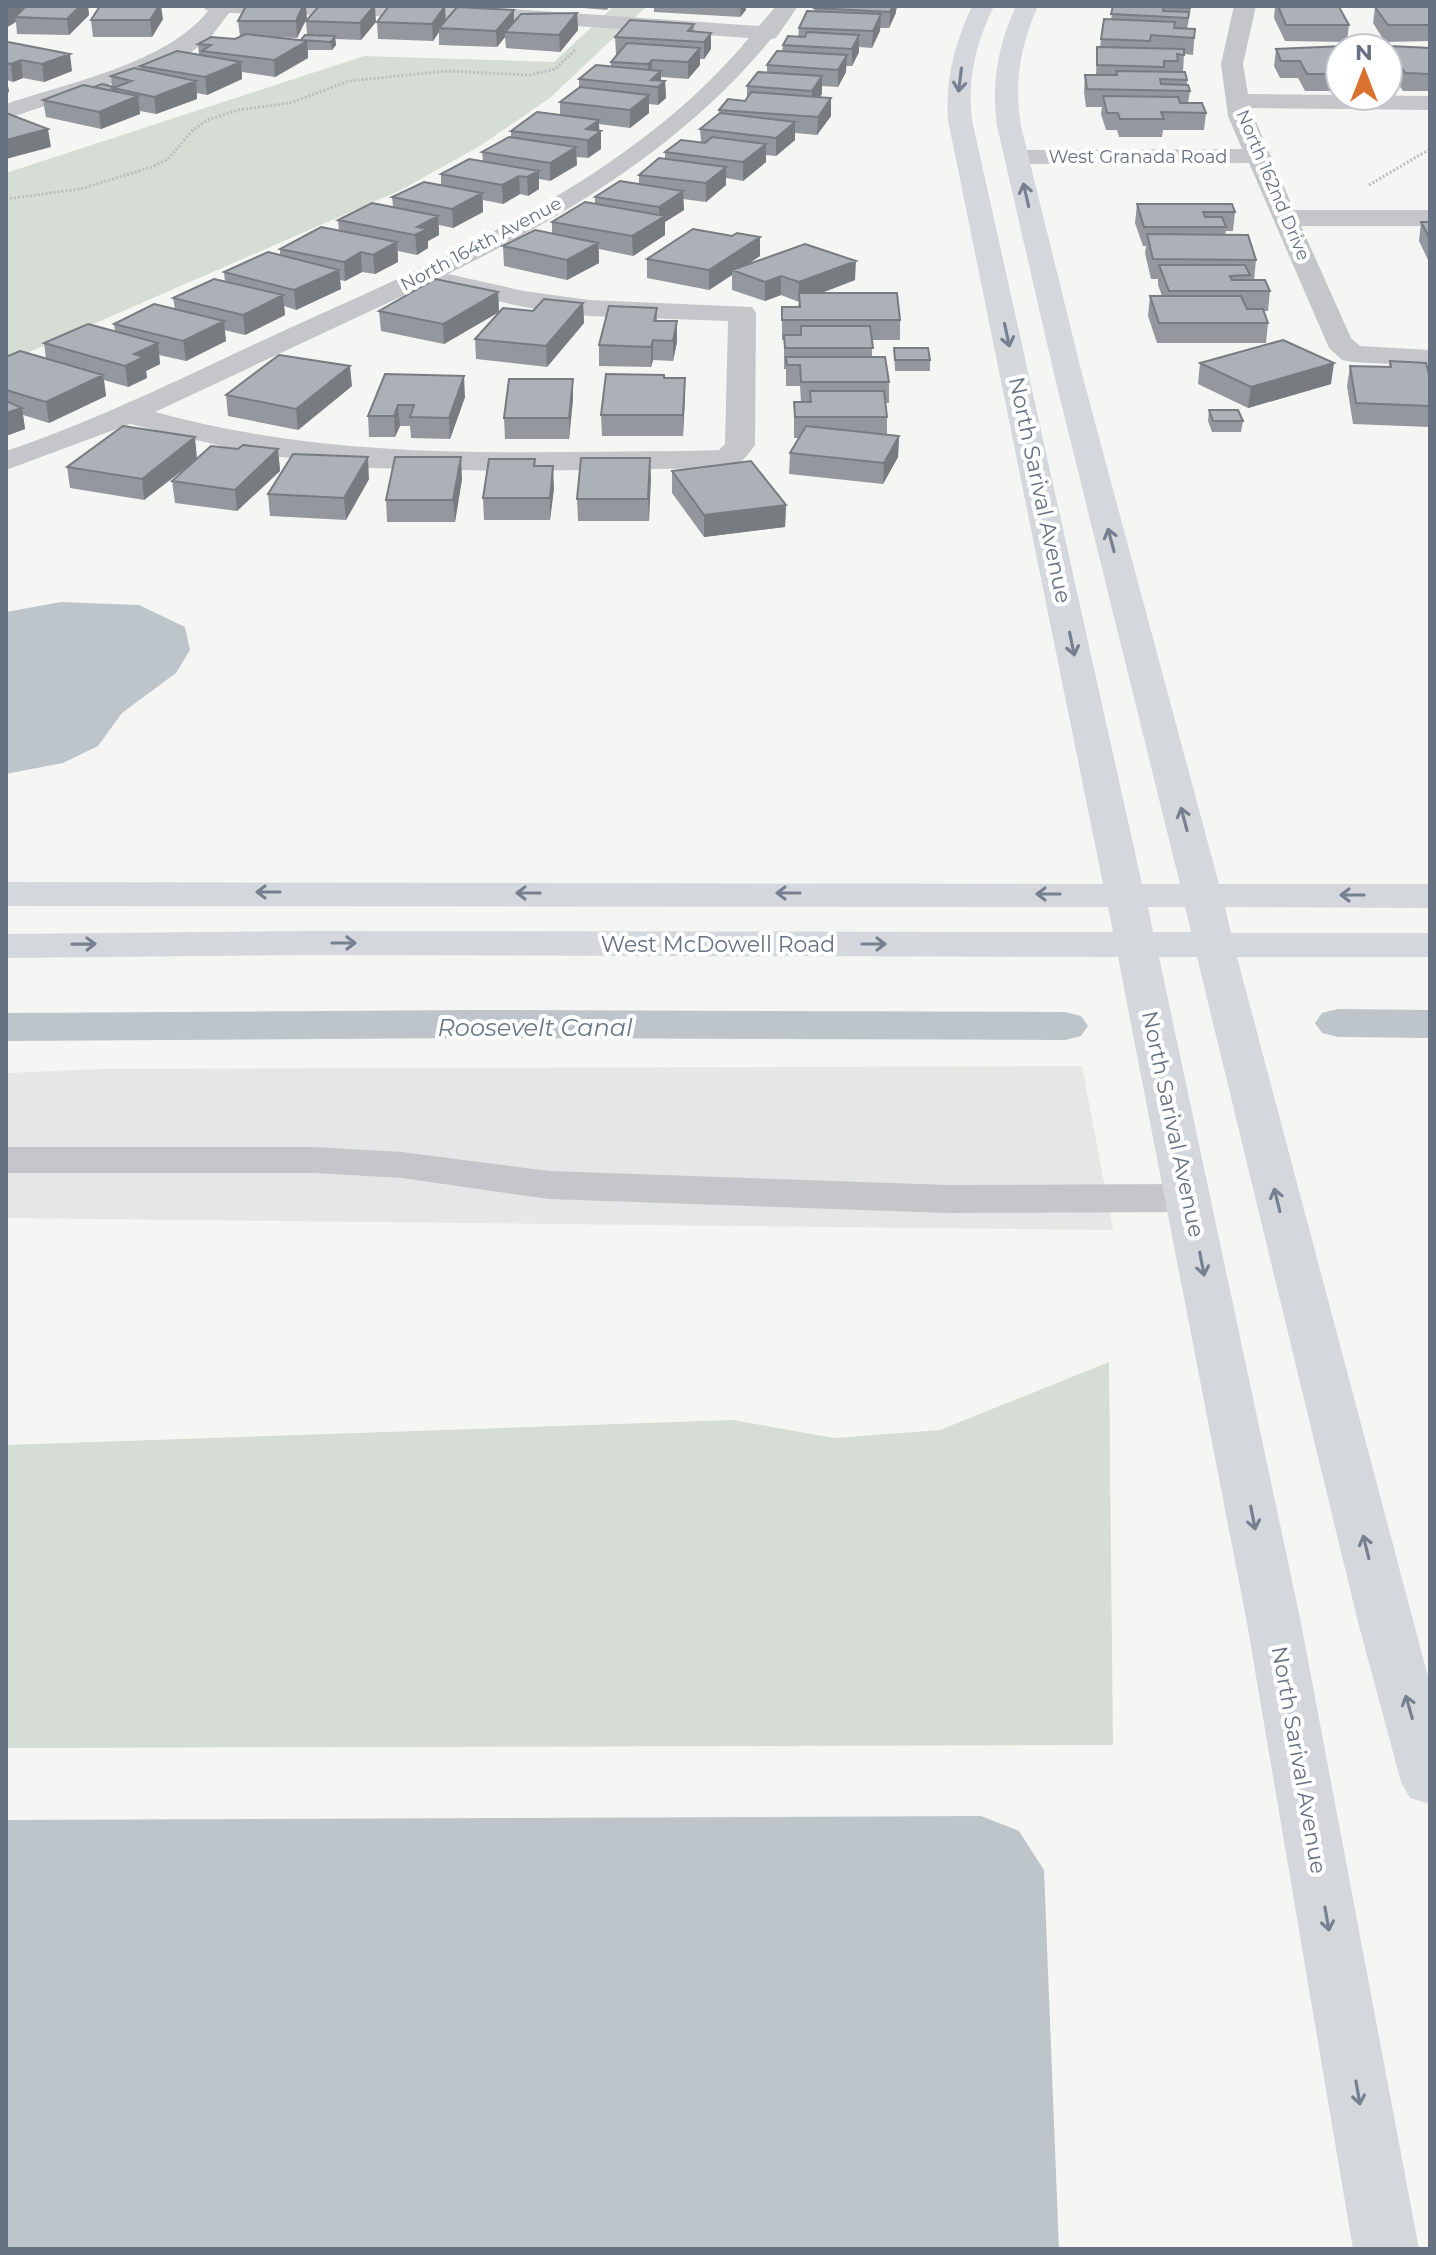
<svg xmlns="http://www.w3.org/2000/svg" width="1436" height="2255" font-family="Montserrat,sans-serif">
<style>
.built{fill:#e6e6e6}
.green{fill:#d6ddd4}
.water{fill:#bdc5ca}
.lines{fill:none;stroke-linecap:round;stroke-linejoin:round}
.canal{fill:#bdc5ca;fill-rule:evenodd}
.path{stroke:#bdbec1;stroke-width:3;stroke-dasharray:2 2;stroke-linecap:butt}
.minor{fill:#c4c6ca;fill-rule:evenodd}
.major{fill:#d4d8dc;fill-rule:evenodd}
.wall{fill:#94989e}
.shaded-wall{fill:#787c81}
.building{fill:#acb1b8;stroke:#787c81;stroke-width:2}
.oneway{stroke:#768090}
.labels{text-anchor:middle;dominant-baseline:central;stroke-width:8;stroke-linejoin:round;paint-order:stroke}
.far-street-label{font-size:18px;fill:#667182;stroke:#fff}
.street-label{font-size:22px;fill:#667182;stroke:#fff}
.water-label{font-size:24px;font-style:italic;fill:#677985;stroke:#fff}
</style>
<rect width="100%" height="100%" fill="#f5f6f3"/>
<path class="built" d="M1082,1066L1113,1230L6,1218V1073L100,1069Z"/>
<path class="green" d="M614,6H647L550,98L480,146L401,190L6,362V173L364,56L554,62Z
M1109,1362L1113,1745L6,1748V1445L733,1420L834,1438L940,1430Z"/>
<path class="water" d="M61,602L139,605L185,627L190,650L176,673L122,713L98,746L63,763L6,774V612Z
M981,1816L1019,1831L1044,1870L1059,2249H6V1820Z"/>
<g class="lines">
<path class="canal" d="M1338,1009L1430,1010V1038L1338,1037L1322,1033L1315,1023L1322,1013Z
M475,1010L1065,1012L1081,1016L1088,1026L1081,1036L1065,1040L475,1038L6,1041V1013Z"/>
<path class="path" d="M1369,185L1430,149
M6,199L80,189L152,167L168,159L193,130L207,120L238,110L290,103L349,81L447,71L530,75L555,69L575,50"/>
<path class="minor" d="M201,6H466L759,26L776,6H798L776,38L771,39C685,144 569,214 448,274L524,291L589,300L752,307L756,313L755,445C747,456 741,465 728,468L505,471L370,468L250,453L130,424L6,470V451C96,421 182,378 268,338C438,260 626,185 749,38L461,18L229,13L210,38L190,53L147,72L6,119V104C68,83 167,63 208,11ZM426,285L524,307L589,316L728,321L725,444L719,450L685,451C501,452 336,461 155,412Z
M1234,6H1256L1243,64L1248,94L1430,96V110L1250,108L1294,210H1430V226H1301L1351,338L1360,346L1430,350V366L1352,362L1342,360L1329,348L1249,163L1017,164L1008,162L1005,157L1008,152L1017,150L1242,149L1228,116L1221,64Z
M6,1147H314L402,1152L549,1171L948,1185L1188,1184L1204,1188L1211,1198L1204,1208L1188,1212L948,1213L549,1199L402,1178L314,1173H6Z"/>
<path class="major" d="M972,6H994C976,43 967,79 972,120L1142,884H1180L1054,374L997,126C991,83 998,45 1016,6H1038C1020,46 1014,83 1021,126L1082,374L1219,884H1430V908L1225,907L1231,933H1430V957H1237L1430,1684V1804L1410,1798L1401,1782L1358,1622L1197,957H1159L1301,1623L1419,2249H1353L1247,1623L1118,957L307,955L6,958V934L307,931L1113,932L1108,907L6,906V882L1103,884L948,120C945,79 955,43 972,6ZM1148,907H1185L1191,932H1153Z"/>
</g>
<path class="wall" d="M6,6H88L89,15L69,35L17,34L16,22Z
M559,6H610L607,10Z
M654,6H746V10L740,17L654,12Z
M815,6H898L889,28H880L872,48L859,47V52L852,66H846V72L838,87L822,86V94L819,97L831,116L817,135L795,133V140L776,156L766,155V162L743,181L726,178V185L706,202L683,199L684,210L665,222V235L633,256L599,249V263L567,280L504,266L503,246L552,233V222L595,204V197L639,184V175L665,159V152L701,142L700,129L719,114V110L745,101L747,98V86L767,72V65L782,51L783,45L798,37L799,28L814,11Z
M1113,6H1202L1201,8H1191L1187,29H1195L1193,55L1184,54L1183,72H1177L1187,80V85L1190,91L1188,103L1206,113L1204,130H1163L1162,137H1119L1117,130H1106L1101,114L1102,107H1086L1084,92L1085,75H1096L1097,47H1100L1101,39L1111,20Z
M1275,6H1317L1349,25L1347,42L1285,41L1274,18Z
M1430,6V41L1385,42L1373,23L1375,7Z
M514,10V22L577,13L578,30L560,52L506,48L505,37L497,47L439,45V32L433,41L378,39L377,22L446,20Z
M307,18L297,38L277,37L301,40L307,35L306,21L376,22L361,40L335,39L336,45L332,50H308V58L275,77L242,72V79L207,95L197,93V99L156,114L140,111V114L101,129L46,117L43,100L94,87H112L111,76L141,69L140,66L199,55L198,44L235,39L240,37L238,21Z
M163,19L152,37H93L91,20Z
M694,24V31L711,33V49L704,59H700V65L688,79L661,77V81H665L666,98L658,105L649,104V113L630,128L599,124L601,149L588,158L576,157L577,165L550,181L539,179V189L528,196L520,194L503,204L483,200V212L453,228L439,225V235L428,241V248L417,255L398,251V262L375,274L362,272L345,281L340,280L341,289L296,310L284,306L285,315L245,335L224,330L226,341L186,361L159,355L160,364L146,371L147,378L128,387L104,380L106,396L49,423L23,415L25,429L6,436V357L46,359L44,343L115,331L114,324L175,309L173,298L225,282L224,272L280,255V249L339,231L338,220L393,207L392,197L441,185V174L483,161L482,152L511,137V131L560,115V102L579,88V79L611,66V62L618,54H616L615,37Z
M6,43L72,71L44,82L23,78L13,82L7,80L9,92L6,93Z
M1369,45L1430,48V91H1403L1399,85H1388V48H1369Z
M1340,48V85H1337L1336,91H1305L1298,78H1280L1274,66L1276,49Z
M1137,204L1235,212L1233,231H1226L1225,235L1256,260L1254,280L1270,291L1268,311H1263L1268,323L1266,343H1157L1148,316L1150,296H1162L1158,285V279H1151L1145,253L1146,246H1143L1135,223Z
M1421,222H1430V264L1419,241Z
M732,236L760,237V256L746,265L855,280L822,293L900,320V340H872V357L889,382V403H886L887,417V434L899,436L898,457L883,484L789,474L790,453L799,438H794V402H801L800,386H786V369H784V340H782V307H798L799,302L781,295L765,301L732,290V275L709,290L647,278V259Z
M498,292L499,312L444,344L381,331L379,311Z
M583,303L584,323L547,367L476,359L475,339L533,311Z
M657,308V321L677,342L673,361L653,360L651,367L599,366V345Z
M894,348L930,360V371H895Z
M1390,361L1430,378V427L1353,424L1347,386L1350,366L1389,367Z
M1200,363L1331,384L1248,408L1198,384Z
M385,374L465,397L450,439L411,438L410,426H400L395,437H369L368,416Z
M665,378H685L683,436H602L601,415Z
M352,386L298,430L228,416L226,395Z
M573,399L569,439H505L504,418Z
M1209,410L1243,421L1241,432H1212L1208,421Z
M238,449H278L280,471L237,511L175,503L172,481L196,460L144,500L70,488L67,467L197,459Z
M650,458L649,521H578L577,499Z
M535,466L554,488L550,520H484L483,498Z
M672,471L786,505L785,527L704,537L672,493Z
M369,479L346,520L270,516L268,494Z
M462,479L455,522H387L386,500Z"/>
<path class="shaded-wall" d="M13,6H28L15,17L16,22L6,28V10Z
M80,6H88L89,15L69,35L67,19Z
M159,6H161L163,19L152,37L150,20Z
M303,6H306L307,18L297,38L296,21Z
M375,6L376,22L361,40L360,23Z
M445,6L446,22L439,28V32L433,41L432,24Z
M741,6H746V10L740,17Z
M893,6H896V13L889,28L890,12Z
M514,10V26L505,32V37L497,47L496,31Z
M577,13L578,30L560,52L559,35Z
M881,14L880,31L872,48L873,31Z
M711,33V49L704,59V42Z
M859,35V52L852,66V49Z
M335,36L336,45L332,50L331,42Z
M307,41L308,58L275,77L274,60Z
M700,48V65L688,79V62Z
M70,54L72,71L44,82L42,64Z
M847,55L846,72L838,87V70Z
M21,60L23,78L13,82L11,64Z
M652,60V77L649,81L648,64Z
M241,62L242,79L207,95L205,77Z
M661,71V85L665,81L666,98L658,105V87L651,80Z
M6,75L9,92L6,93Z
M822,76V94L812,108V91Z
M196,81L197,99L156,114L154,97Z
M649,95V113L630,128V110Z
M138,96L140,114L101,129L99,112Z
M831,98V116L817,135L818,117Z
M599,120V132L601,131V149L588,158L586,129Z
M795,122V140L776,156V138Z
M48,129L51,147L6,159V140Z
M766,144V162L743,181V162Z
M576,147L577,165L550,181V163Z
M726,167V185L706,202V183Z
M539,171V189L528,196L527,177Z
M519,176L520,194L503,204L502,185Z
M683,191L684,210L665,222V235L633,256L632,236L659,219V207Z
M482,193L483,212L453,228L452,209Z
M438,216L439,235L428,241V248L417,255L415,235L417,227Z
M760,237V256L736,272L732,270V275L709,290V270Z
M397,242L398,262L375,274L373,255Z
M598,243L599,263L567,280V260Z
M361,252L362,272L345,281L344,262Z
M856,261L855,280L799,301V293L798,302L799,282Z
M339,270L341,289L296,310L294,290Z
M781,276V295L765,301V282Z
M498,292L499,312L444,344L443,324Z
M283,295L285,315L245,335L243,315Z
M583,303L584,323L547,367L546,346Z
M224,321L226,341L186,361L183,341Z
M677,321V342L673,361V341Z
M653,340V360L651,367V347Z
M158,343L160,364L146,371L147,378L128,387L125,366L134,354Z
M1334,363L1331,384L1248,408L1251,387Z
M350,366L352,386L298,430L296,409Z
M103,375L106,396L49,423L46,402Z
M464,376L465,397L450,439L449,418Z
M685,378V399L683,436V415Z
M573,379V399L569,439V418Z
M398,405L400,426L395,437L394,416Z
M22,408L25,429L6,436V413Z
M899,436L898,457L883,484L884,463Z
M195,437L197,459L144,500L142,479Z
M278,449L280,471L237,511L235,490Z
M368,457L369,479L346,520L344,498Z
M461,457L462,479L455,522L453,500Z
M650,458L651,480L649,521L648,499Z
M553,466L554,488L550,520V498Z
M786,505L785,527L704,537V515Z"/>
<path class="building" d="M26,6H80L67,19L15,17Z
M100,6H159L150,20H91Z
M246,6H303L296,21H238Z
M319,6H374L360,23L306,21Z
M389,6H445L432,24L377,22Z
M815,6H893L890,12L814,8Z
M1113,6H1191L1190,8L1164,7L1163,11L1189,12L1188,18L1111,14Z
M1278,6L1339,7L1349,25H1286Z
M1393,6H1430V25H1388L1375,7Z
M457,7L514,10L496,31L439,28Z
M807,11L881,14L873,31L799,28Z
M577,13L559,35L505,32L521,14Z
M1104,19L1175,22L1174,28L1195,29L1194,38L1151,35L1150,41L1101,39Z
M630,20L694,24L688,31L711,33L704,42L615,37Z
M807,32L859,35L852,49L783,45L788,36L805,37Z
M246,34L307,41L274,60L202,51L211,45L198,44L211,37L235,39Z
M305,35L335,36L331,42L301,40Z
M8,42L70,54L42,64L21,60L11,64L6,63V43Z
M627,43L700,48L688,62L652,60L648,64L611,62Z
M1369,45L1430,48V74L1405,73L1402,68L1388,67V48H1371Z
M1344,46L1345,48H1340V68H1335L1338,74H1307L1300,61H1281L1276,49Z
M1097,47L1184,49V55L1177,54L1178,61H1164V67L1097,65Z
M177,51L241,62L205,77L140,66Z
M777,51L847,55L838,70L767,65Z
M596,65L661,71L651,80L665,81L658,87L579,79Z
M134,68L196,81L154,97L113,88L132,81L111,76Z
M1116,71L1185,72L1187,80L1160,79L1161,84L1188,85L1190,91L1087,89L1085,75H1117Z
M758,72L822,76L812,91L747,86Z
M102,84L114,87L113,88L114,91L94,87Z
M83,85L138,96L99,112L43,100Z
M580,87L649,95L630,110L560,102Z
M751,92L831,98L818,117L719,110L728,99L745,101Z
M1103,96L1178,97L1180,103H1202L1206,113L1161,112L1164,119H1120L1118,113H1107Z
M537,112L599,120L586,129L601,131L588,140L511,131Z
M6,113L48,129L6,140Z
M720,113L795,122L776,138L700,129Z
M509,137L576,147L550,163L482,152Z
M712,137L766,144L743,162L665,152L681,140L705,143Z
M659,158L726,167L706,183L639,175Z
M469,159L539,171L527,177L519,176L502,185L441,174Z
M620,181L683,191L659,207L595,197Z
M424,182L482,193L452,209L392,197Z
M585,202L665,216L632,236L552,222Z
M372,203L438,216L417,227L427,229L415,235L338,220Z
M1137,204H1232L1235,212H1203L1205,217H1222L1226,227H1144Z
M1421,222H1430V239Z
M321,227L397,242L373,255L361,252L344,262L280,249Z
M693,229L732,236L737,233L760,237L709,270L647,259Z
M535,230L598,243L567,260L503,246Z
M1147,234L1248,235L1256,260L1153,259Z
M805,244L856,261L799,282L781,276L765,282L732,270Z
M268,252L339,270L294,290L224,272Z
M1159,265H1245L1250,275L1230,276L1232,280H1265L1270,291H1169Z
M214,279L283,295L243,315L173,298Z
M435,279L498,292L443,324L379,311Z
M799,293H897L900,320H782V307H800Z
M1150,296H1241L1247,309H1263L1268,323H1159Z
M544,299L583,303L546,346L475,339L503,308L533,311Z
M154,304L224,321L183,341L114,324Z
M609,306L657,308L654,321H677L673,341L653,340L651,347L599,345Z
M88,324L158,343L134,354L144,357L125,366L44,343Z
M801,326H870L873,348H785L784,335H801Z
M1283,340L1334,363L1251,387L1200,363Z
M894,348H928L930,360H895Z
M20,351L103,375L46,402L6,390V357Z
M279,355L350,366L296,409L226,395Z
M786,357H885L889,382H801L800,365H787Z
M1390,361L1426,363L1430,378V406L1356,403L1350,366L1391,367Z
M385,374L464,376L449,418L410,417L414,405H398L394,416H368Z
M606,374L664,375V378H685L683,415H601Z
M509,379H573L569,418H504Z
M810,391H884L887,417H795L794,402H811Z
M6,401L22,408L6,413Z
M1209,410H1238L1243,421H1213Z
M123,426L195,437L142,479L67,467Z
M806,426L899,436L884,463L790,453Z
M243,445L278,449L235,490L172,481L211,446L238,449Z
M293,454L368,457L344,498L268,494Z
M395,457H461L453,500H386Z
M581,458H650L648,499H577Z
M489,459H535L534,466H553L550,498H483Z
M751,461L786,505L704,515L672,471Z"/>
<defs><path id="oneway-shaft" d="M-6 0H5M1.5-3L5.5 0L1.5 3" fill="none" stroke-width="1.6" stroke-linecap="round" stroke-linejoin="round" transform="scale(2)"/></defs>
<g class="oneway">
<use href="#oneway-shaft" transform="translate(960 80) rotate(97)"/>
<use href="#oneway-shaft" transform="translate(1026 195) rotate(-103)"/>
<use href="#oneway-shaft" transform="translate(1007 335) rotate(78)"/>
<use href="#oneway-shaft" transform="translate(1111 540) rotate(-105)"/>
<use href="#oneway-shaft" transform="translate(1072 644) rotate(78)"/>
<use href="#oneway-shaft" transform="translate(1184 819) rotate(-105)"/>
<use href="#oneway-shaft" transform="translate(268 892) rotate(-180)"/>
<use href="#oneway-shaft" transform="translate(528 893) rotate(-180)"/>
<use href="#oneway-shaft" transform="translate(788 893) rotate(-180)"/>
<use href="#oneway-shaft" transform="translate(1048 894) rotate(-180)"/>
<use href="#oneway-shaft" transform="translate(1352 895) rotate(-180)"/>
<use href="#oneway-shaft" transform="translate(344 943)"/>
<use href="#oneway-shaft" transform="translate(84 944) rotate(-1)"/>
<use href="#oneway-shaft" transform="translate(874 944)"/>
<use href="#oneway-shaft" transform="translate(1277 1200) rotate(-104)"/>
<use href="#oneway-shaft" transform="translate(1202 1264) rotate(79)"/>
<use href="#oneway-shaft" transform="translate(1253 1518) rotate(79)"/>
<use href="#oneway-shaft" transform="translate(1366 1547) rotate(-104)"/>
<use href="#oneway-shaft" transform="translate(1409 1707) rotate(-106)"/>
<use href="#oneway-shaft" transform="translate(1327 1919) rotate(80)"/>
<use href="#oneway-shaft" transform="translate(1358 2093) rotate(80)"/>
</g>
<g class="labels">
<g class="far-street-label">
<text x="1138" y="157">West Granada Road</text>
<text transform="translate(1273 185) rotate(67)">North 162nd Drive</text>
<text transform="translate(481 244) rotate(-28)">North 164th Avenue</text>
</g>
<g class="street-label">
<text transform="translate(1040 490) rotate(78)">North Sarival Avenue</text>
<text x="718" y="944">West McDowell Road</text>
<text transform="translate(1173 1124) rotate(78)">North Sarival Avenue</text>
<text transform="translate(1299 1760) rotate(80)">North Sarival Avenue</text>
</g>
<g class="water-label">
<text x="535" y="1027">Roosevelt Canal</text>
</g>
</g>
<rect width="1436" height="2255" fill="none" stroke="#667182" stroke-width="16"/>
<g transform="translate(1364 72)"><circle r="38" fill="#ffffff" stroke="#c2c6cd" stroke-width="2"/>
<path d="M0-6L14 30L0 20L-14 30Z" fill="#d9712f"/>
<text y="-12" font-size="22" font-weight="bold" text-anchor="middle" fill="#667182">N</text>
</g>
</svg>
